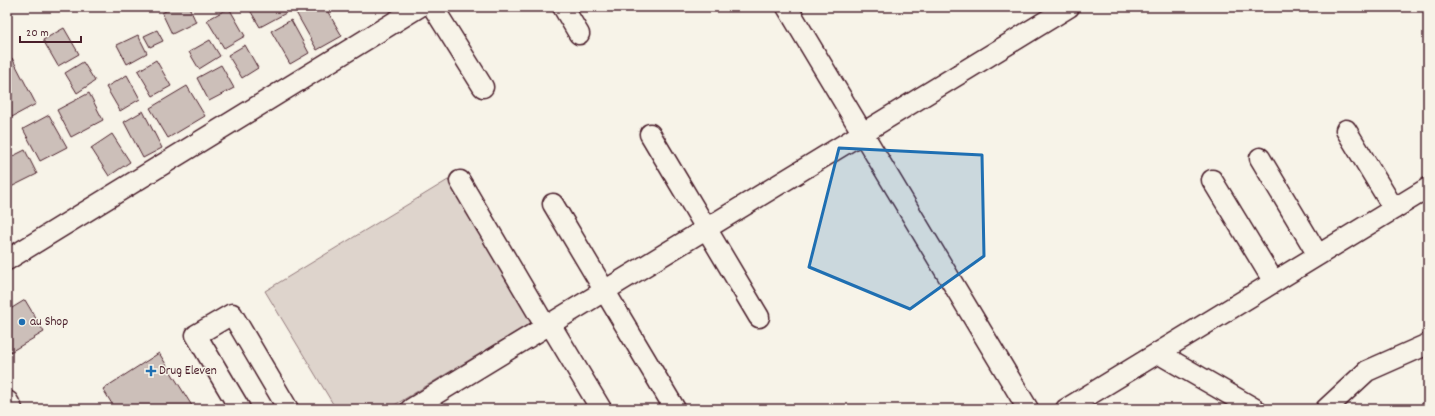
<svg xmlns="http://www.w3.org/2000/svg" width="1435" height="416" font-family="Dekko,sans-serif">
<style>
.green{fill:#ded4cc;stroke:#947a7c}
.building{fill:#ccbfb9;stroke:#4a1f2b}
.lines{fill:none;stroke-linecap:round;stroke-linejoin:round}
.street-casing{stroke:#4a1f2b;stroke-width:23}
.primary-casing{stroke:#4a1f2b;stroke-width:25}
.street{stroke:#f7f3e8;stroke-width:20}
.primary{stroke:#f7f3e8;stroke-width:22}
.marked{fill:#1f6fb2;fill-opacity:0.2;stroke:#1f6fb2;stroke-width:3;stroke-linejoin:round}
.poi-dot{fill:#1f6fb2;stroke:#f7f3e8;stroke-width:1.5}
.labels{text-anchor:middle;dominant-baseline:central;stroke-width:3;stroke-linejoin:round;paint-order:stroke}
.poi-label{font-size:13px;fill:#4a1f2b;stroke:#f7f3e8;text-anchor:start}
</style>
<rect width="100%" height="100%" fill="#f7f3e8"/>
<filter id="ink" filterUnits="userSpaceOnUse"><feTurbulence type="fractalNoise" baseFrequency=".025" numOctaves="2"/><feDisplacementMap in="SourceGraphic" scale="8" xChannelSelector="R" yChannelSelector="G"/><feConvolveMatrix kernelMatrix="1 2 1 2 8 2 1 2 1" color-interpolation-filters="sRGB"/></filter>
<g filter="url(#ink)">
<path class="green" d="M448,180L534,321L388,409H336L265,291Z"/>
<path class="building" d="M173,7H189L196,22L172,34L162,13Z
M248,7H283L286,13L260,27Z
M293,7H325L342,36L317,50Z
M229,8L245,36L224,48L207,20Z
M291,20L309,53L290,64L271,31Z
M64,28L79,54L58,66L43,40Z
M157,30L163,41L150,47L144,36Z
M138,35L147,53L127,64L117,45Z
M210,40L220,56L199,69L189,52Z
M245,45L258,68L242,78L228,55Z
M12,58L36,104L12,117L7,107V60Z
M156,60L171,86L153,96L138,71Z
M83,62L95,81L77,93L65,73Z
M221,65L234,88L209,101L197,78Z
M127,75L140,99L120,111L106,87Z
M187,86L205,116L168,138L150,108Z
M89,93L103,120L71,137L57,110Z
M143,111L162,148L143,158L124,122Z
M49,115L67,147L40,161L23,129Z
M112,134L130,162L109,176L91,148Z
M25,150L37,174L7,189V159Z
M25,300L44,332L7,354V311Z
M159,353L194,409H115L103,389Z"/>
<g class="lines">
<g class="street-casing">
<path id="street" d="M433,7L483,87
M563,7L579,34
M787,7L1028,409
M1346,130L1394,209
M650,134L759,317
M1260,158L1318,255
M1212,180L1274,282
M460,181L546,327
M553,204L675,409
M7,260L419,7
M550,324L601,409
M1158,353L1255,409
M240,409L196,335L232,314L288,409
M411,409L1069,7
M1066,409L1428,188
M1326,409L1367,371L1428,344"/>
</g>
<g class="primary-casing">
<path id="primary" d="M7,402L11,409"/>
</g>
<use href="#street" class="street"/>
<use href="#primary" class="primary"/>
</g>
</g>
<path class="marked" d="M839,148L982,155L984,256L910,309L809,267Z"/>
<g class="poi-dot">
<circle cx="22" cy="322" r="4"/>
<path d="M149 365h4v4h4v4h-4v4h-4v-4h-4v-4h4z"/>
</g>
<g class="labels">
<g class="poi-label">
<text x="30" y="322">au Shop</text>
<text x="159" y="371">Drug Eleven</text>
</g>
</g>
<rect width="1435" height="416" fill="none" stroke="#f7f3e8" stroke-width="24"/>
<rect x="12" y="12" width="1411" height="392" fill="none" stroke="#4a1f2b" stroke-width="1.5" filter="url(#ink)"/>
<path d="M20 36v6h61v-6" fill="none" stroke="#4a1f2b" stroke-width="2"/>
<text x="26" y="36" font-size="12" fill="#4a1f2b" stroke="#f7f3e8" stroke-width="3" paint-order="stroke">20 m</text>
</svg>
